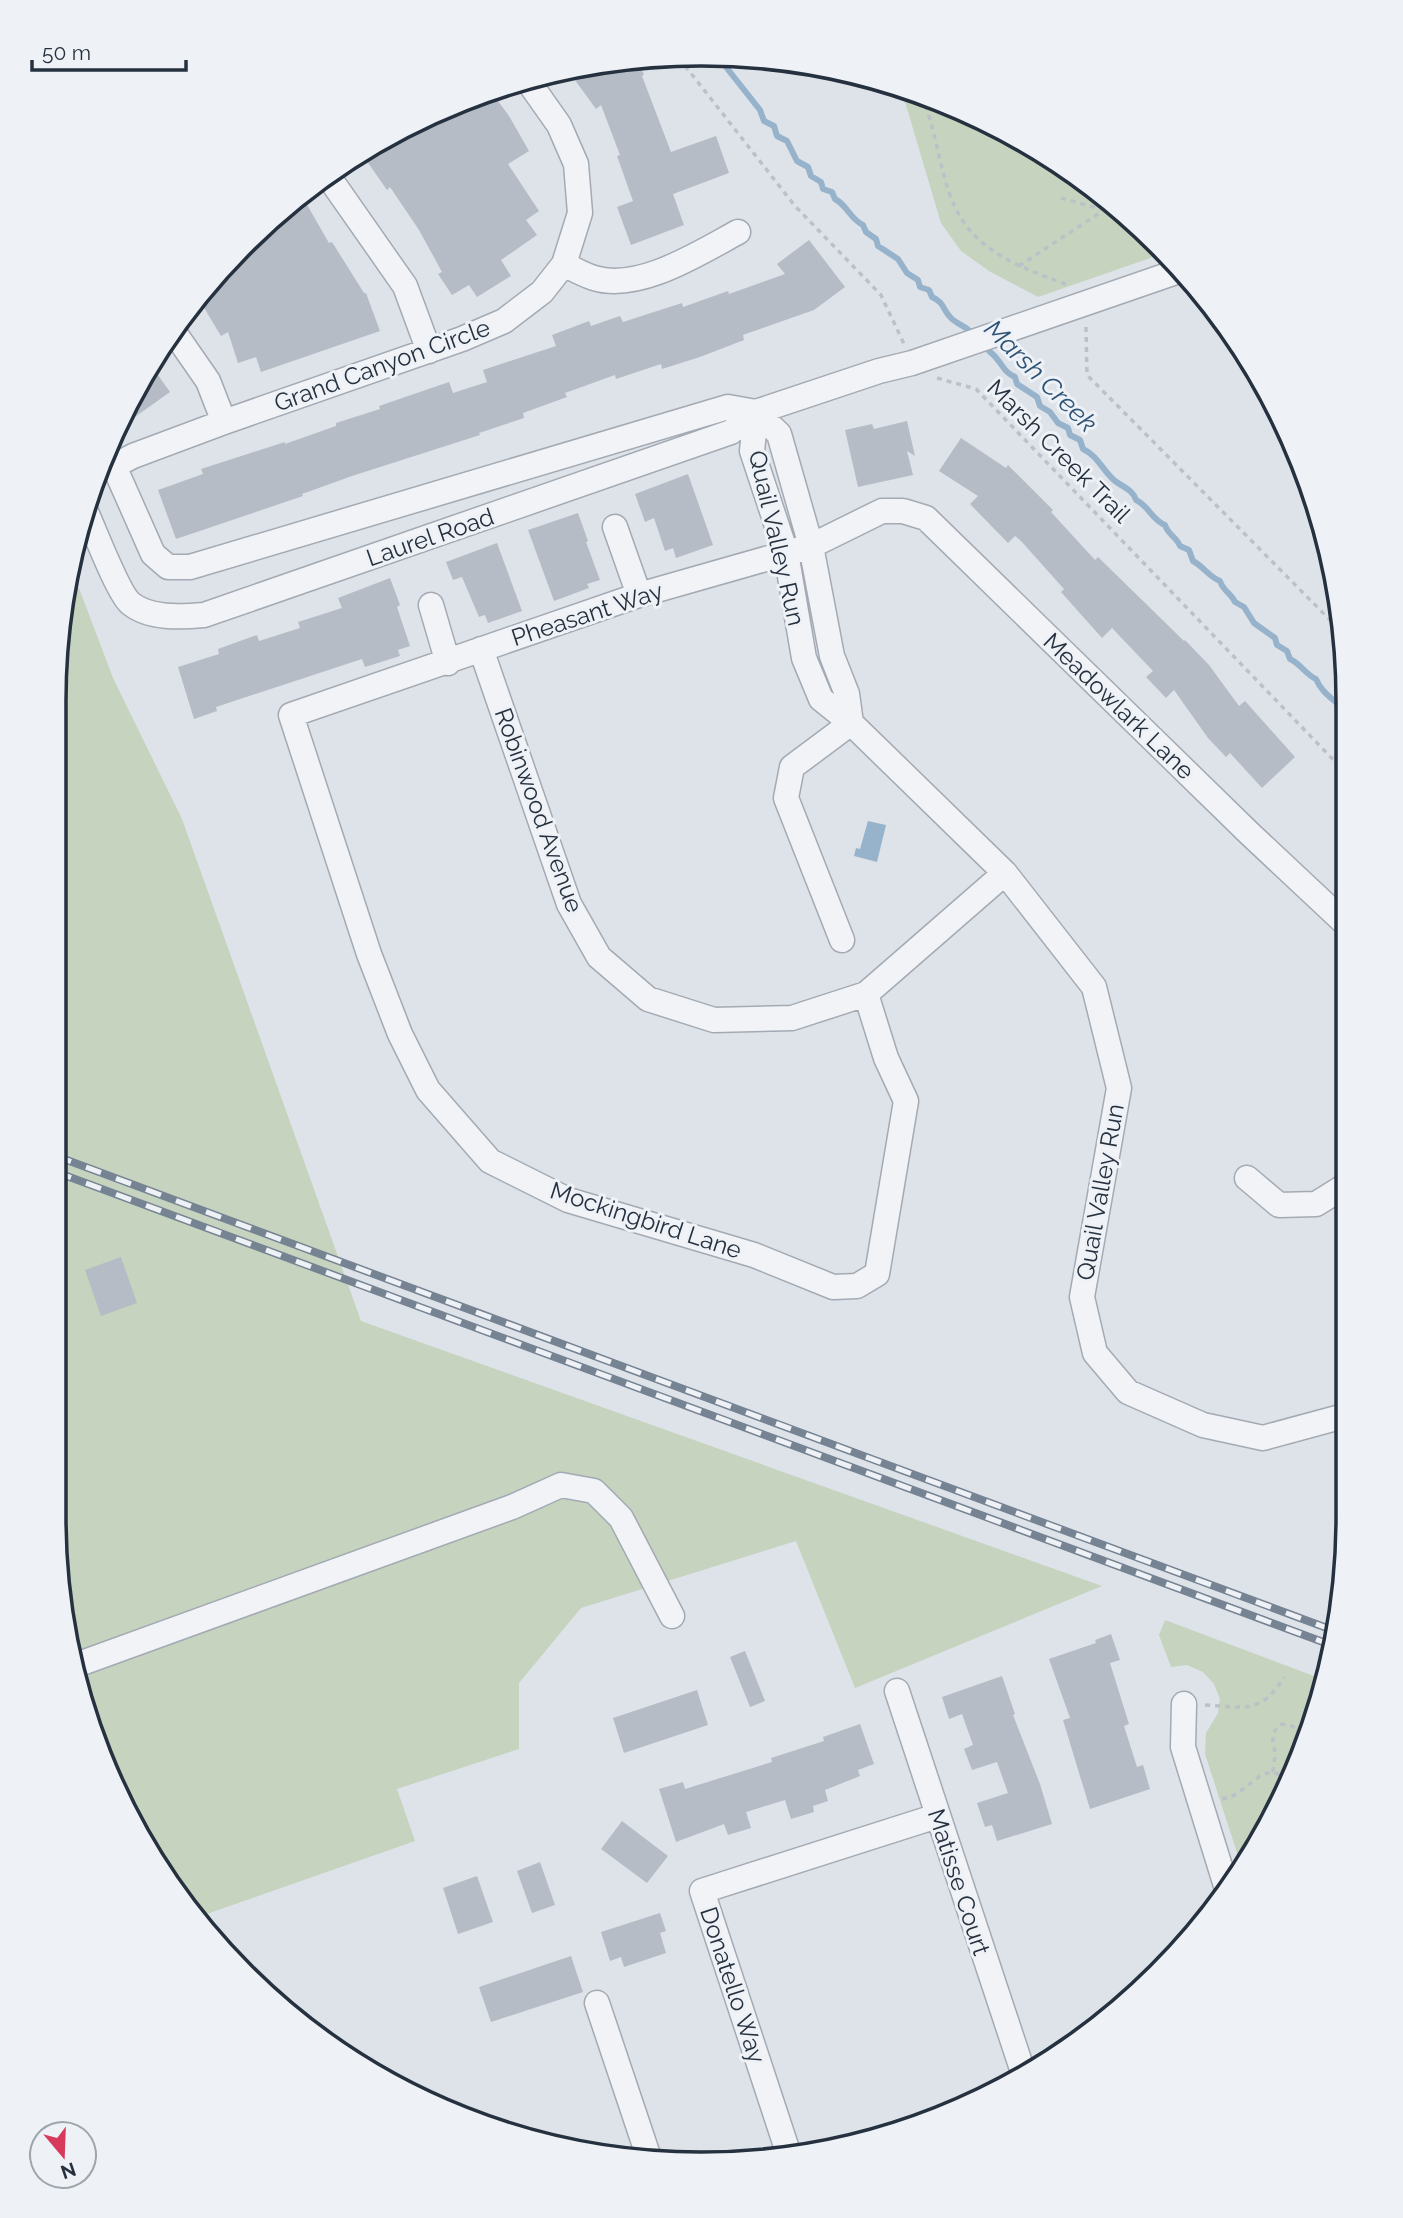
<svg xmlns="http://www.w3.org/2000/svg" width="1403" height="2218" font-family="Raleway,sans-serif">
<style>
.green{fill:#c5d3bf}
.water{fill:#96b3cb}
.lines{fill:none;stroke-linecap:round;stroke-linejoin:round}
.stream{stroke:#96b3cb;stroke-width:6}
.building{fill:#b5bcc6}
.minor-casing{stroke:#a3aab3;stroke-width:27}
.path{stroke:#bcc1c7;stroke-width:3.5;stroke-dasharray:5 5;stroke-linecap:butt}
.minor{stroke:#f1f3f7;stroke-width:24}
.rail-casing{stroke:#768393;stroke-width:8}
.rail{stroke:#eef2f6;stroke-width:5;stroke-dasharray:16;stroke-linecap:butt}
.labels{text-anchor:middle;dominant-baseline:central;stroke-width:6;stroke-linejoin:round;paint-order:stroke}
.street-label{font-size:24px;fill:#263140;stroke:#eef2f6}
.water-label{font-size:26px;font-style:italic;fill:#2e5377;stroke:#eef2f6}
.rim{fill:none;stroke:#263140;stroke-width:3.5}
</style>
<rect width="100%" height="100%" fill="#dee3e9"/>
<path class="green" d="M898,87L988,121L1096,188L1162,254L1038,297L989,271L961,251L941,223L903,95Z
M79,588L113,678L182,819L361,1321L1102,1586L855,1688L796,1541L581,1608L519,1683V1749L397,1789L415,1841L201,1916L164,1876L88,1724L54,1516L60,617L66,594Z
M1165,1620L1322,1679L1300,1764L1241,1865L1205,1754L1206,1733L1218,1713L1220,1699L1214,1684L1203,1672L1187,1665L1171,1667L1159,1635Z"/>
<path class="water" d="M868,821L886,825L877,862L854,856L856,848L860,849Z"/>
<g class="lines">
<path class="stream" d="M721,56L726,67L760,110L764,121L774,126L777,136L787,141L797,161L808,167L811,176L821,182L823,189L832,192L835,199C848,206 850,219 863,225L866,232L876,239L878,246L898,259L907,273L918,280L920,287L929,290L932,297C945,303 942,309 951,318C959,326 969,326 973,337
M984,345C987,351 993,353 997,359C1004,367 1004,372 1015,377L1017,384L1037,397L1040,406L1050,412L1058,423L1068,428L1070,435L1080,440L1083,449C1098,456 1103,471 1115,481C1123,487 1133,490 1136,500C1149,506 1151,519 1165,525C1168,535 1176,536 1180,546L1189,550L1193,561C1204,567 1208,576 1220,581C1223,591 1231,593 1235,602L1244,607L1254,623L1275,638L1277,645L1287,651L1290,659C1301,664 1305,674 1316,679C1322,694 1337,701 1347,713"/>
</g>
<path class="building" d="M633,59L644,74L642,76L671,152L716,136L729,173L673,194L684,225L631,245L617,207L633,201L617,156L620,155L601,105L596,109L572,76L584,68L617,60Z
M490,90L509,116L529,151L508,164L539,211L526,220L537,235L501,260L511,276L477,297L469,285L452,295L438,274L442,272L419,230L390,187L387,190L364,157L404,129Z
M295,200L300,207L306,203L329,243L332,242L364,293H366L380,331L261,372L256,357L238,363L228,332L221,336L200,301L204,299L201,294L275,215Z
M809,240L845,287L814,310L743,335L744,340L700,357L662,369L661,364L616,379L615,375L565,393L567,397L523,413L524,418L479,433L480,435L352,476L302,494L303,496L176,539L158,490L203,474L201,469L285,442V444L336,426V423L380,409L379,406L449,382L453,393L487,382L483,370L556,346L552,335L589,321L591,326L620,316L623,322L682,303L683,307L728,291L729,294L785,274L777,264Z
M153,368L170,392L118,429L123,420Z
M907,421L915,456L907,451L913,475L858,487L845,430L872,424L874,429Z
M961,438L1006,468L1008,465L1053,510L1051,512L1095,560L1098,557L1184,641L1185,640L1209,665L1239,706L1245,701L1295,757L1262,788L1230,753L1226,757L1208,738L1174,690L1166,698L1146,677L1153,671L1112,628L1102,638L1061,592L1064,589L1021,541L1015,536L1008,543L970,504L978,496L939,471Z
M688,474L713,545L676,558L673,548L665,551L654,518L645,522L635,494Z
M578,513L588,541L586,542L600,580L587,584L589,588L554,601L528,530Z
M497,543L522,611L488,623L485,615L479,617L462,577L453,580L446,562Z
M390,578L400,605L397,607L410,646L398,650L400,656L365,667L362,659L216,707L217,711L194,719L178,667L219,654L218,649L257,635L259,641L300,628L298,622L342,608L338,598Z
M121,1257L137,1303L101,1316L85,1270Z
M1111,1634L1120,1660L1110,1663L1129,1724L1124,1726L1137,1767L1143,1765L1150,1789L1090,1809L1063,1720L1070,1718L1049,1659L1096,1643L1095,1640Z
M745,1651L765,1701L750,1707L730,1657Z
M1002,1676L1015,1714L1013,1715L1040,1784L1052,1824L997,1841L992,1825L985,1827L977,1803L1008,1793L997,1762L972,1770L964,1749L973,1745L962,1714L949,1719L942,1697Z
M697,1690L708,1725L624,1753L613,1718Z
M860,1724L874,1764L858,1770L860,1776L825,1790L828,1801L813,1806L814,1812L791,1819L785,1800L746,1812L751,1828L728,1835L724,1824L676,1842L659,1789L683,1782L685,1789L772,1762L771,1758L824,1741L823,1737Z
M622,1821L668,1856L647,1883L601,1849Z
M540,1862L555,1905L532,1913L517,1871Z
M477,1876L493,1922L458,1934L443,1888Z
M660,1913L666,1931L660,1933L666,1953L624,1967L621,1957L610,1961L601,1932Z
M571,1956L583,1992L491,2022L479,1987Z"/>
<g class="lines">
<g class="minor-casing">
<path id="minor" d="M328,176L405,286L429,351
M564,264C573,269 584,275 594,278C639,292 699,253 738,232
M174,332L208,381L224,422
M756,412L752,451L786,553L804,658L821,699L851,723L1005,873L1094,987L1119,1088L1082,1297L1095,1353L1128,1392L1203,1425L1263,1438L1344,1416
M756,412L779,434L811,546L832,656L847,694L851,723
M105,452L114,466L153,554L168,567H190L728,407L756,412
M114,466L133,456L224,422L462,339L504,321L542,292L564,264L580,213L576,164L559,125L528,81
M87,514C95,532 118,592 130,603C149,619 181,617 204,615L731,432L756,412L879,371L912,363L1179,271
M615,527L639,595
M431,605L448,663
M481,649L569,904L599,957L648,999L714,1020L792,1018L866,994L1005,873
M842,940L786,798L792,767L851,723
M866,994L886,1058L906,1101L877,1274L857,1286L833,1287L754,1255L568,1200L490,1161L428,1090L400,1034L369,954L291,715L639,595L811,546L882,511H903L926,518L1250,834L1346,924
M1247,1178L1279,1205L1316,1204L1345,1186
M79,1664L512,1507L561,1485L594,1491L621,1518L672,1616
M897,1691L1023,2072
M1184,1704L1183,1747L1227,1889
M597,2003L648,2155
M788,2152L702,1891L937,1816"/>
</g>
<path class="path" d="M679,58L795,206L881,295L904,344
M922,96C933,123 937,151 945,179C962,247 1009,263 1068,285
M1061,198L1104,210H1118
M1019,266L1104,210L1097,189
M1086,327L1087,375L1343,633
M937,378L976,389L1347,774
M1205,1705C1244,1707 1261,1715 1284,1677
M1273,1772C1273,1766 1275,1760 1275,1754C1274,1740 1268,1734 1282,1724L1292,1726L1307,1735
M1222,1799C1228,1797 1234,1796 1239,1792C1258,1780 1267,1761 1289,1782"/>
<use href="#minor" class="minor"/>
<g class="rail-casing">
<path id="rail" d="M56,1156L1335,1631
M56,1172L1331,1645"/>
</g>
<use href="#rail" class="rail"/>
</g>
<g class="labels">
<g class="street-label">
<text transform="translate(382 365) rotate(-20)">Grand Canyon Circle</text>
<text transform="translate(1059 451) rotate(45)">Marsh Creek Trail</text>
<text transform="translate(430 537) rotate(-19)">Laurel Road</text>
<text transform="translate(777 538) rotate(77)">Quail Valley Run</text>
<text transform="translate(587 614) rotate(-18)">Pheasant Way</text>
<text transform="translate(1119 706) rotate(44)">Meadowlark Lane</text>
<text transform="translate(539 810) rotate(70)">Robinwood Avenue</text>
<text transform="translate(1100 1192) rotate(-80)">Quail Valley Run</text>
<text transform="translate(646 1220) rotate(18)">Mockingbird Lane</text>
<text transform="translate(959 1882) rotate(72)">Matisse Court</text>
<text transform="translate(733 1985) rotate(72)">Donatello Way</text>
</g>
<g class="water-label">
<text transform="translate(1041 376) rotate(45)">Marsh Creek</text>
</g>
</g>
<path d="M0 0H1403V2218H0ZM701 66H701A635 635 0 0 1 1336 701V1517A635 635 0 0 1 701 2152H701A635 635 0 0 1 66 1517V701A635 635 0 0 1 701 66Z" fill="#eef2f6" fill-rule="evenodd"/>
<path class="rim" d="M701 66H701A635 635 0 0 1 1336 701V1517A635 635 0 0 1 701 2152H701A635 635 0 0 1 66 1517V701A635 635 0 0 1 701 66Z"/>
<g transform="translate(63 2155) rotate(161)"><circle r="33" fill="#eef2f6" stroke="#9ea5ad" stroke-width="2"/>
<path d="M0-5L12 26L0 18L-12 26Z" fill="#d73a5b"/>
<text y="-10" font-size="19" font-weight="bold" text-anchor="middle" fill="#263140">N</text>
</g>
<path d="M32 60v10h154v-10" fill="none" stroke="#263140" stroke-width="3.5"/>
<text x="42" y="60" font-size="21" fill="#263140" stroke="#eef2f6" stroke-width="5" paint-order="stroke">50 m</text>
</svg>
